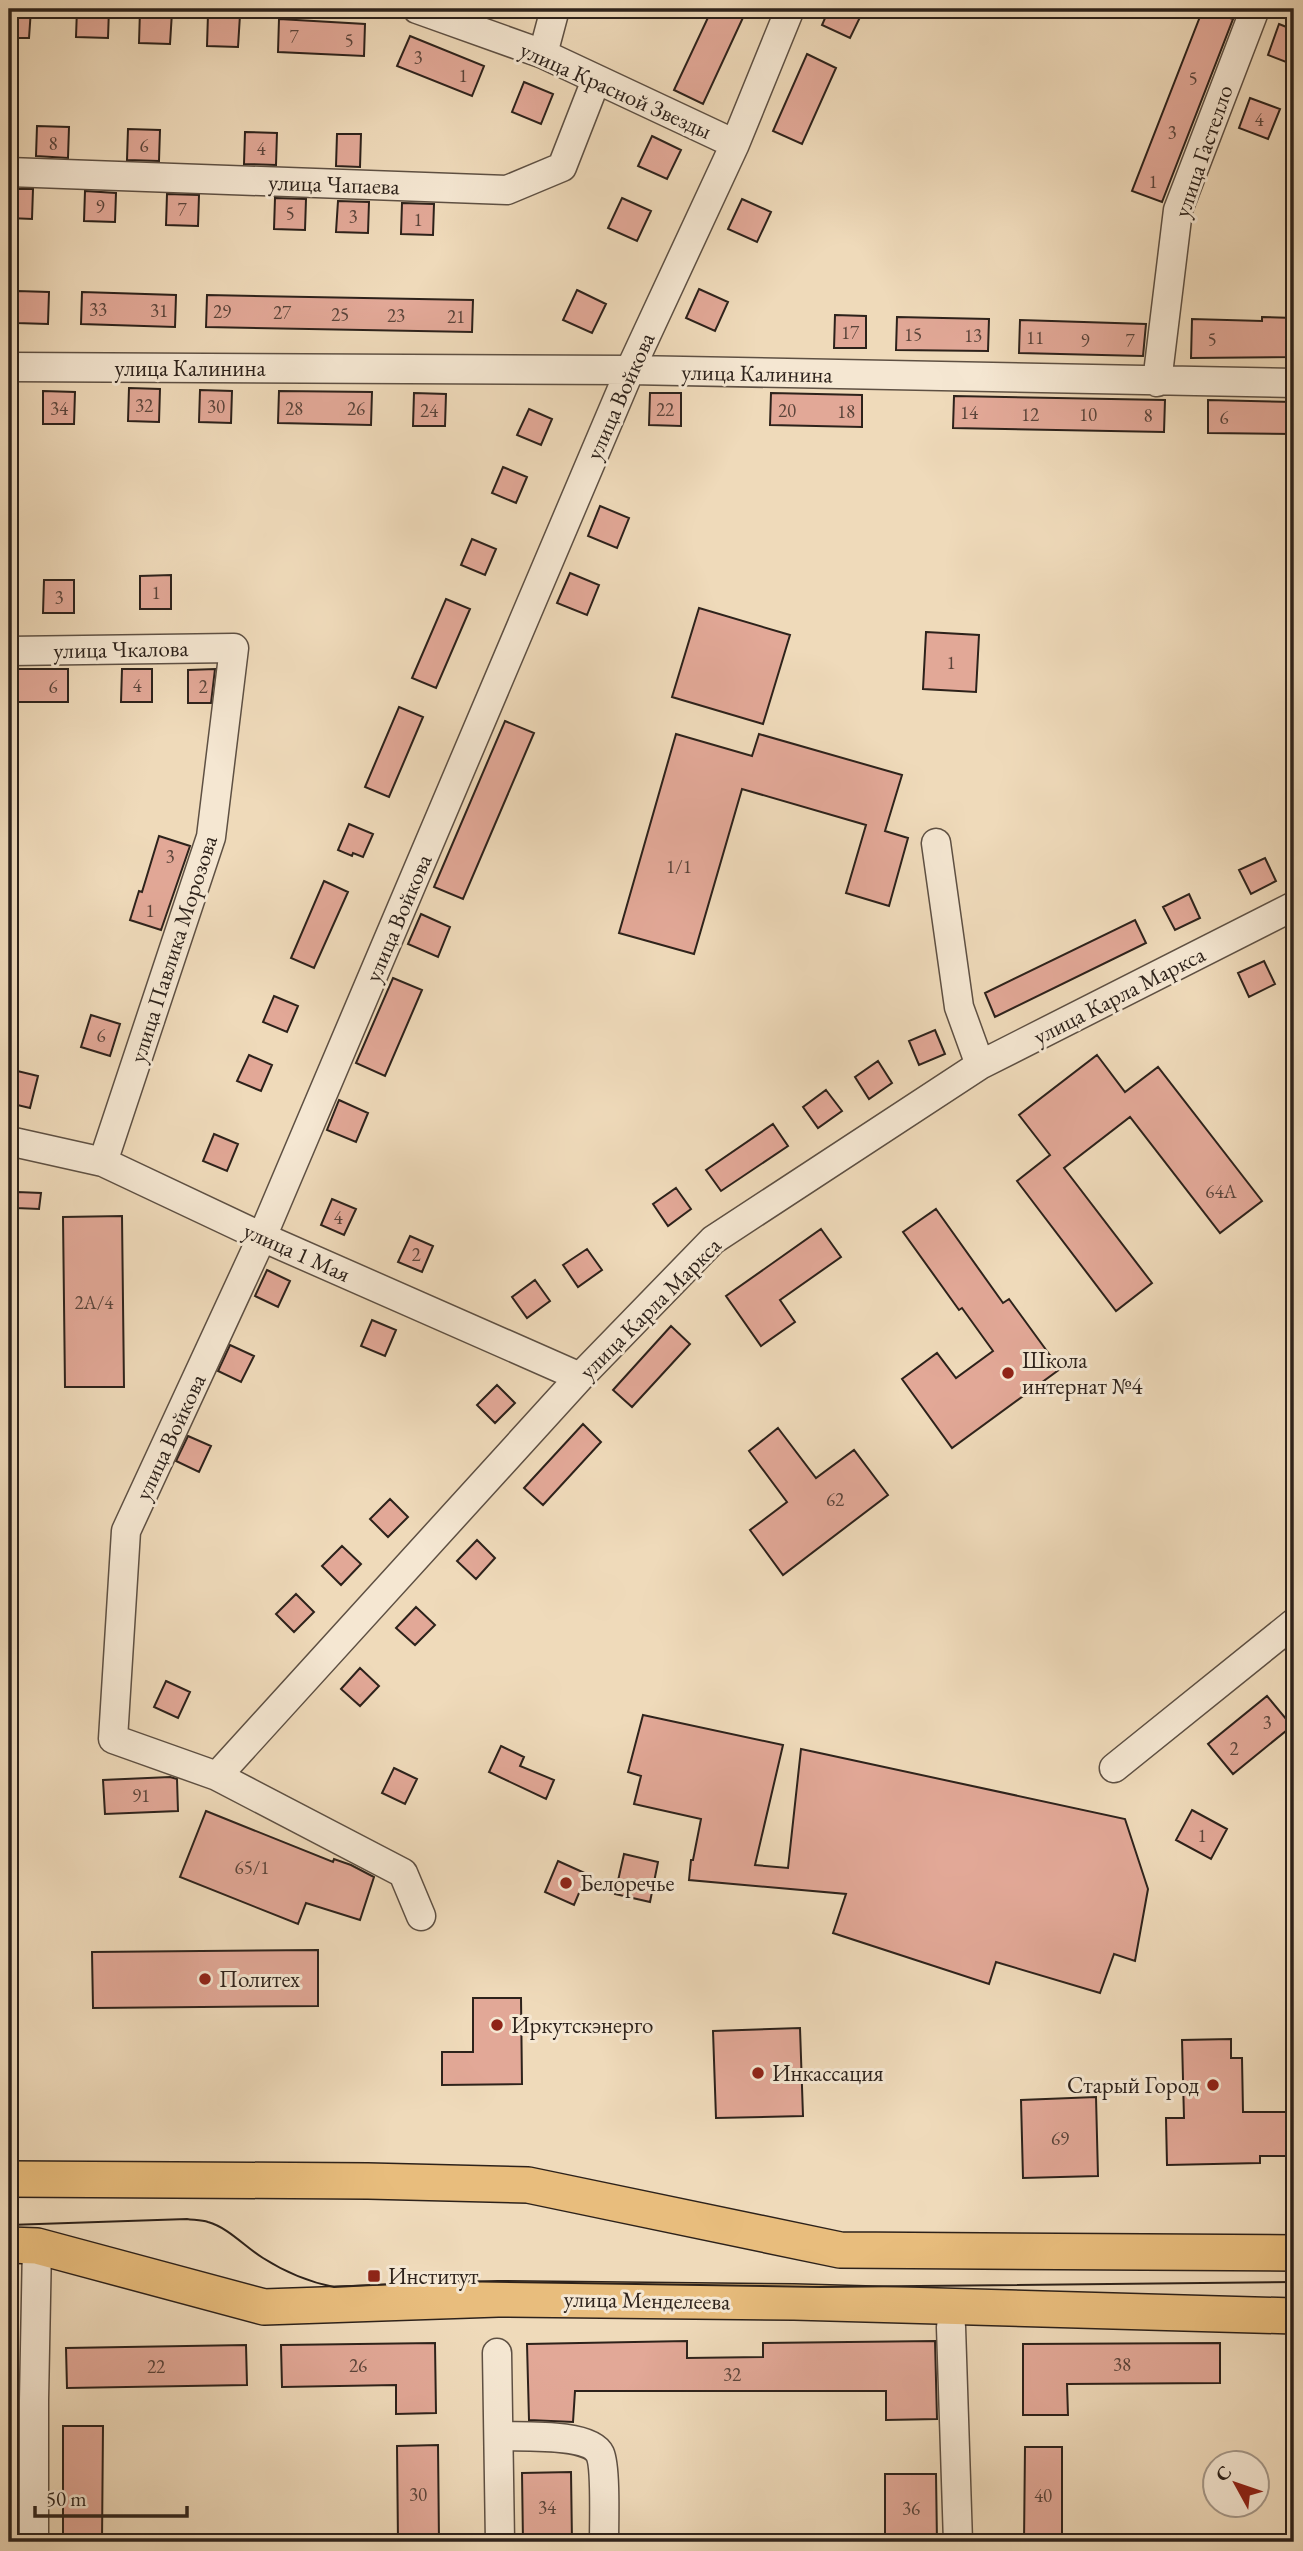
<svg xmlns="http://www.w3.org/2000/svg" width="1303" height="2551" font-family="'EB Garamond',serif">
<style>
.building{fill:#e2a897;stroke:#2d221b;stroke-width:2}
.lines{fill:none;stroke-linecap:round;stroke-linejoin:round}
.minor-casing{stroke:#5e5043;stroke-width:31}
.major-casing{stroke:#2d221b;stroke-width:38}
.minor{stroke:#f5e7d2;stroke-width:28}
.major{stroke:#e8bd7d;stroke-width:35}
.tram{stroke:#2d221b;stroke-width:2}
.poi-dot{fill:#8f2418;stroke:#f5e7d2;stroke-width:2.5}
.labels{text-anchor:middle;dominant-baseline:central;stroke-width:6;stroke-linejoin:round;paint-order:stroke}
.number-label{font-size:19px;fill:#5a443a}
.street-label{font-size:23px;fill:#2d221b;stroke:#f5e7d2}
.poi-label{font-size:23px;fill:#2d221b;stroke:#f5e7d2;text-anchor:start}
</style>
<rect width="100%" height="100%" fill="#efdaba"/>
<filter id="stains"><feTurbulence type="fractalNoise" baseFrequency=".00286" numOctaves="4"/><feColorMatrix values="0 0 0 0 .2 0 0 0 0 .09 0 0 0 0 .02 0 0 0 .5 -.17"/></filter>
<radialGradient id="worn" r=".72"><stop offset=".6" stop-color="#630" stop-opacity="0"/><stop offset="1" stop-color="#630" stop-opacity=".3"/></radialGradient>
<path class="building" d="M9,9H31L29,38H9Z
M77,9H109L108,38L76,37Z
M712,9H747L703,104L674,90Z
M829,9H864L850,38L822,25Z
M1203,9L1233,19L1162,202L1132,191Z
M140,10L172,12L170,44L139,43Z
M208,14L240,15L238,47L207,46Z
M279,19L365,24L364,56L278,52Z
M1279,24L1294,30V65L1268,55Z
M410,36L484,66L472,96L397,66Z
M807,54L836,68L802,144L773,131Z
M524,82L553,94L541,124L512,112Z
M1250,98L1280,109L1268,139L1239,128Z
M37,126L69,127L68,158L36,156Z
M128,129L160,130L159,161L127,160Z
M245,132L277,133L276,165L244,164Z
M337,134H361L360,167L336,166Z
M652,136L681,150L667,179L638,166Z
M9,189H33L32,219L9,218Z
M85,191L116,193L115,222L84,221Z
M167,194L199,195L198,226L166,225Z
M275,198L306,199L305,230L274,229Z
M622,198L651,211L637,241L608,228Z
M742,199L771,212L757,242L728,229Z
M338,201L369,202L368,233L336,232Z
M402,203L434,204L433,235L401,234Z
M699,289L728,302L715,331L686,318Z
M577,290L606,304L592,333L563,320Z
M17,291L49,292L48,324L16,323Z
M82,292L176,295L175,327L81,324Z
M207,295L473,300L472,332L206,327Z
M835,315L866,316V348H834Z
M897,317L989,319L988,351L896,350Z
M1262,317L1294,318V357L1191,358L1192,319L1262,321Z
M1020,320L1146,324L1143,356L1019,353Z
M129,388L160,389L159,422L128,421Z
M200,390L232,391L231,423L199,422Z
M43,391L75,392L74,424H43Z
M279,391L372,392L371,425L278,423Z
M414,393L446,394L445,426H413Z
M650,393H681V426L649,425Z
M771,393L862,395V427L770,425Z
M954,396L1165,400L1164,432L953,428Z
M1208,400L1294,402V434L1208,433Z
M529,409L552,419L541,445L517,435Z
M503,467L527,477L516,503L492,493Z
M600,506L629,518L617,548L588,536Z
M472,539L496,549L485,575L461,565Z
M570,573L599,585L587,615L557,603Z
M171,575V609H140V576Z
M44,580H74V613H43Z
M446,599L470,609L436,688L412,678Z
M699,608L790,635L763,724L672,697Z
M926,632L979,635L976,692L923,689Z
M9,669H68V702H9Z
M122,669H152V702H121Z
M215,669L211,703H188V670Z
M399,707L423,717L389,797L365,787Z
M505,721L534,733L463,899L434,887Z
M676,734L752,756L759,734L902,775L885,831L908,838L889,906L846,893L866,825L742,789L694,954L619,933Z
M349,824L373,834L363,857L353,853L352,856L338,850Z
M159,836L190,846L161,930L130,920L139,891L142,892Z
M1265,858L1276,881L1251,894L1239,870Z
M324,881L348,892L314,968L291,958Z
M1189,894L1200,918L1175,930L1163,907Z
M421,914L450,927L438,957L408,944Z
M1135,920L1146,943L995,1017L985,993Z
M1264,961L1275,984L1249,997L1238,973Z
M393,978L422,990L385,1076L356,1063Z
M274,996L298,1006L287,1032L263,1022Z
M91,1015L120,1024L110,1056L81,1047Z
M935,1030L945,1054L919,1065L909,1041Z
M249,1055L272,1065L261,1091L237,1081Z
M1097,1055L1125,1092L1158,1067L1262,1201L1220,1233L1130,1117L1064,1168L1152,1283L1116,1311L1017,1181L1050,1155L1019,1115Z
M878,1061L892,1083L869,1099L855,1077Z
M9,1069L38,1076L30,1108L9,1103Z
M826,1090L842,1111L818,1128L803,1107Z
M339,1100L368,1113L356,1142L327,1130Z
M773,1124L788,1146L721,1191L706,1170Z
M214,1134L238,1144L227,1171L203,1161Z
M676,1188L691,1209L668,1226L653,1204Z
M17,1192L41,1193L39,1209L16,1208Z
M332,1199L356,1209L344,1235L321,1225Z
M936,1209L1003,1303L1009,1299L1060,1369L952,1448L902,1379L937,1353L956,1378L993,1351L962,1308L959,1310L903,1232Z
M122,1216L124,1387H65L63,1217Z
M821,1229L841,1257L780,1300L795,1322L761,1346L726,1296Z
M410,1236L433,1246L422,1272L398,1262Z
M587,1249L602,1270L578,1287L563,1265Z
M267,1270L290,1281L278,1307L255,1296Z
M535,1280L550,1301L527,1318L512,1297Z
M372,1320L396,1330L385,1356L361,1346Z
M671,1326L690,1344L632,1407L613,1390Z
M230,1345L254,1356L241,1382L218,1371Z
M497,1385L515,1403L495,1423L477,1405Z
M583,1424L601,1442L543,1505L524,1488Z
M778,1428L816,1478L854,1450L888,1495L783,1575L750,1530L787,1502L749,1451Z
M188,1436L211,1446L199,1472L176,1461Z
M390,1499L408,1517L388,1537L370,1519Z
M477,1540L495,1558L476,1579L457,1561Z
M342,1546L361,1564L341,1585L322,1566Z
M296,1594L314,1612L294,1632L276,1614Z
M416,1607L435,1625L415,1645L396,1628Z
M360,1668L379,1686L360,1706L341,1689Z
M166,1681L190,1692L178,1718L154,1707Z
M1267,1696L1292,1726L1233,1774L1208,1744Z
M643,1715L783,1745L755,1865L788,1868L801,1749L1125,1819L1148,1889L1135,1961L1114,1954L1100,1993L996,1962L989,1984L833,1933L846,1894L689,1880L691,1860H693L701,1819L634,1804L641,1776L628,1772Z
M501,1746L524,1757L520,1766L554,1780L546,1799L489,1772Z
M394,1768L417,1779L405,1804L382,1793Z
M170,1777L177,1779L178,1811L105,1814L103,1780Z
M1192,1810L1227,1829L1211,1859L1176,1840Z
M206,1811L333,1862L334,1859L351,1865L374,1877L360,1920L306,1903L298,1924L180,1877Z
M624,1854L658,1862L650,1902L615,1894Z
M558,1861L587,1874L574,1905L545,1892Z
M318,1950V2006L93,2008L92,1952Z
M473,1998H521L522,2084L442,2085V2052H473Z
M800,2028L803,2116L716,2118L713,2031Z
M1231,2039V2058H1242L1243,2112H1294V2156H1260V2163L1167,2165L1166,2118H1184L1182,2040Z
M1096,2097L1098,2176L1023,2178L1021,2100Z
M687,2341V2358L763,2357V2343L935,2341L937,2419L886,2420V2391H575L573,2422L529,2420L527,2344Z
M435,2343L436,2413L396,2414V2385L282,2387L281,2345Z
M1220,2343V2383L1067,2384L1068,2415H1023V2344Z
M246,2345L247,2385L67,2388L66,2348Z
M63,2426H103L102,2542H63Z
M438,2445L439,2542H398L397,2446Z
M1025,2447H1062V2542H1024Z
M571,2472L572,2542H523L522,2473Z
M885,2474H936L937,2542H885Z"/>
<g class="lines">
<g class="minor-casing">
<path id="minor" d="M417,9L543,54L735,144
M543,54L555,9
M9,172L507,190L562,167L596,80
M9,367L630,370L1294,383
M1157,382L1178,210L1255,9
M9,651L234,648L211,837L103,1162
M936,843L959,1007L980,1065
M9,1141L103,1162L262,1237L580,1377
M1114,1768L1294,1623
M217,1776L580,1377L713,1240L980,1065L1294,906
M421,1916L403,1873L217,1776L113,1739L126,1531L262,1237L630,370L735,144L790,9
M951,2327L958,2542
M497,2353L500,2542
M500,2436C522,2437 590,2433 600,2454C606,2467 604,2525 604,2542
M34,2542V2400L37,2246"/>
</g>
<g class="major-casing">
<path id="major" d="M9,2179L368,2181L528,2185L840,2250L1294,2253
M9,2245L37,2246L264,2307L498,2299L794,2302L1294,2316"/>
</g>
<use href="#minor" class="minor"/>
<use href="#major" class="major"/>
<path class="tram" d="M9,2225L187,2219C193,2220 202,2220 208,2222C229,2228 245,2247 263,2258C285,2272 309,2282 334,2287L450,2281L820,2287L1294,2282"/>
</g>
<g class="poi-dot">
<circle cx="1008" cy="1373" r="7"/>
<circle cx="566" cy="1883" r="7"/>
<circle cx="205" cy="1979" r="7"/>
<circle cx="497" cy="2025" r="7"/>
<circle cx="758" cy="2073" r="7"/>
<circle cx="1213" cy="2085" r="7"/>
<rect x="367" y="2269" width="14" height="14" rx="3.5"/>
</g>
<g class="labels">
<g class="number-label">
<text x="294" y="36">7</text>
<text x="349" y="40">5</text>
<text x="418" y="57">3</text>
<text x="463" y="75">1</text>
<text x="1193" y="78">5</text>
<text x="1259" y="119">4</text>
<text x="1172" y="132">3</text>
<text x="53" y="143">8</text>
<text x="144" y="145">6</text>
<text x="261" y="148">4</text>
<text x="1153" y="181">1</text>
<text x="100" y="206">9</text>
<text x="182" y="209">7</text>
<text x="290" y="213">5</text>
<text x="353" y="216">3</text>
<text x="418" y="219">1</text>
<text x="98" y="309">33</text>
<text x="159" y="310">31</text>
<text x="222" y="311">29</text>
<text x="282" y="312">27</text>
<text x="340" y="314">25</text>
<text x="396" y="315">23</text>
<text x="456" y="316">21</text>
<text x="850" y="332">17</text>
<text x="913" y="334">15</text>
<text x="973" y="335">13</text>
<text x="1035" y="337">11</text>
<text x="1212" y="339">5</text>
<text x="1085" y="340">9</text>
<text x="1130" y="340">7</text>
<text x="144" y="405">32</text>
<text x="216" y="406">30</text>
<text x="59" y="408">34</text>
<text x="294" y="408">28</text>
<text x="356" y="408">26</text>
<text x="665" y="409">22</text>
<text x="429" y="410">24</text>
<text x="787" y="410">20</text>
<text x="846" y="411">18</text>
<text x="969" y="412">14</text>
<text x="1030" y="414">12</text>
<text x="1088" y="414">10</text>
<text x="1148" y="415">8</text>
<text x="1224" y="417">6</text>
<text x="156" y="592">1</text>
<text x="59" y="597">3</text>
<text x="951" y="662">1</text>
<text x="137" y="685">4</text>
<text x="53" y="686">6</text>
<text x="203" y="686">2</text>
<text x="170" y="856">3</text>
<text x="679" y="866">1/1</text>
<text x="150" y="910">1</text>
<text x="101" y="1035">6</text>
<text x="1221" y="1191">64А</text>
<text x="338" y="1217">4</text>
<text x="416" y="1254">2</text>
<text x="94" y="1302">2А/4</text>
<text x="835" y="1499">62</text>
<text x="1267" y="1722">3</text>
<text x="1234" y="1748">2</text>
<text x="141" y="1795">91</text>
<text x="1202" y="1835">1</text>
<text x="252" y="1867">65/1</text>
<text x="1060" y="2138">69</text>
<text x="1122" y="2364">38</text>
<text x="358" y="2365">26</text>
<text x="156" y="2366">22</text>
<text x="732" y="2374">32</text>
<text x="418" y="2494">30</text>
<text x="1043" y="2495">40</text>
<text x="547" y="2507">34</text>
<text x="911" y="2508">36</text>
</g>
<g class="street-label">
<text transform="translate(616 90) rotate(24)">улица Красной Звезды</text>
<text transform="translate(1203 151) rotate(-71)">улица Гастелло</text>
<text transform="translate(334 184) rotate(2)">улица Чапаева</text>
<text x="190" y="368">улица Калинина</text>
<text transform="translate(757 373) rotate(1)">улица Калинина</text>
<text transform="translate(620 396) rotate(-66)">улица Войкова</text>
<text transform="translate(121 649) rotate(-1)">улица Чкалова</text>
<text transform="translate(398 918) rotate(-67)">улица Войкова</text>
<text transform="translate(173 949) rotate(-72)">улица Павлика Морозова</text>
<text transform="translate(1119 995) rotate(-27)">улица Карла Маркса</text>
<text transform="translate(297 1252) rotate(24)">улица 1 Мая</text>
<text transform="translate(650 1308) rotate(-45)">улица Карла Маркса</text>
<text transform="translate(170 1437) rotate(-65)">улица Войкова</text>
<text transform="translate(647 2300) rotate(1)">улица Менделеева</text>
</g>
<g class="poi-label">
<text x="1022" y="1360">Школа<tspan x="1022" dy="26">интернат №4</tspan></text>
<text x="580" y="1883">Белоречье</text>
<text x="219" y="1979">Политех</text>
<text x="511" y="2025">Иркутскэнерго</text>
<text x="772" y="2073">Инкассация</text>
<text x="1199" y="2085" text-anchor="end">Старый Город</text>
<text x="388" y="2276">Институт</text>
</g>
</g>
<rect width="1303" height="2551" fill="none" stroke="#efdaba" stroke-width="35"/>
<rect x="10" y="10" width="1282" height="2530" fill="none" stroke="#2d221b" stroke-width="3.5"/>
<rect x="18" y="18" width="1268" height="2516" fill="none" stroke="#2d221b" stroke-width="2"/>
<g transform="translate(1236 2484) rotate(310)"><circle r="33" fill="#f5e7d2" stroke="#a59889" stroke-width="2"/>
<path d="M0-5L12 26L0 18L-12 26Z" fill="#8f2418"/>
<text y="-10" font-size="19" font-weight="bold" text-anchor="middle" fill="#2d221b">С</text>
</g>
<path d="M35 2506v10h152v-10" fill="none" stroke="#2d221b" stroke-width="3.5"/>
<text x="46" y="2506" font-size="21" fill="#2d221b" stroke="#f5e7d2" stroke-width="5" paint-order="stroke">50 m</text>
<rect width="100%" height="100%" filter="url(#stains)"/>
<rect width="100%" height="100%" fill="url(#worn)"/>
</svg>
